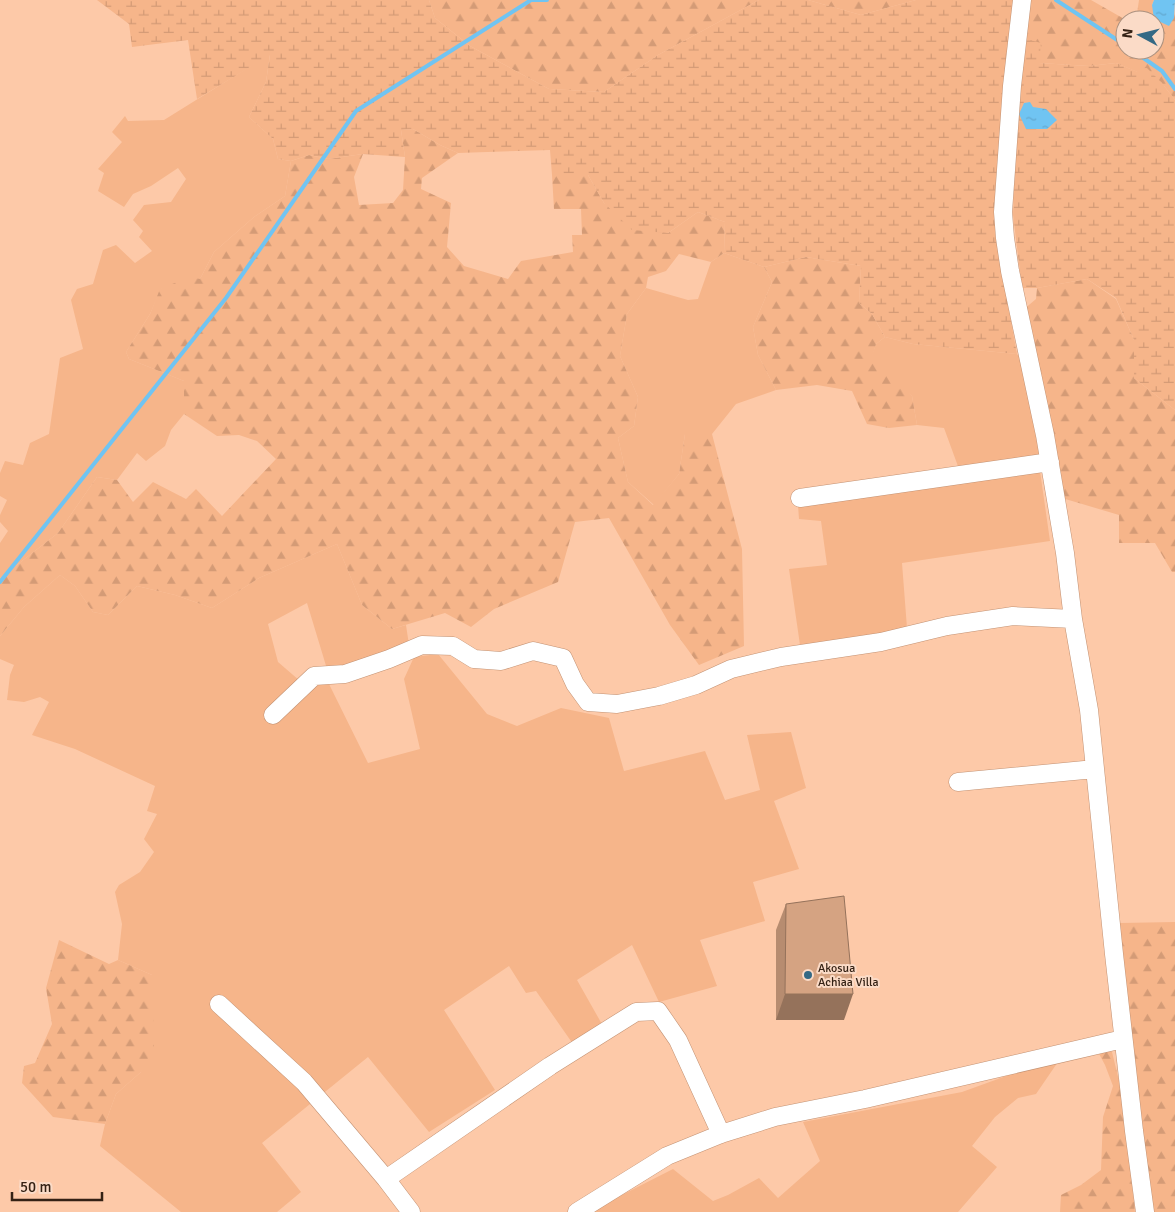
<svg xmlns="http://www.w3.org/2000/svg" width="1175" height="1212" font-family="Signika,sans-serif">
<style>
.grass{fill:#f6b58a}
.forest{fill:url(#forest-firs)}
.wetland{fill:url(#wetland-marsh)}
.water{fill:url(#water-ripples)}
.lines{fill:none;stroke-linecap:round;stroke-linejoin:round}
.stream{stroke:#70c4f2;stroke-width:4}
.minor-casing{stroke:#c39273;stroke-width:19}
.minor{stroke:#fff;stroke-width:18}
.wall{fill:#b78c70}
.shaded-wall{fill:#95725b}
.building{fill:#d5a382;stroke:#95725b}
.poi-dot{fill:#346985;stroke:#fbdbc7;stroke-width:2}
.labels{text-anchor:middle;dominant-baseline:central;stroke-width:4;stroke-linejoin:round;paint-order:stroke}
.poi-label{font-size:12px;fill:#342114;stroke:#fbdbc7;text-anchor:start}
</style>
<defs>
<pattern id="forest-firs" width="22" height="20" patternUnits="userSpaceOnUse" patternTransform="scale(1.25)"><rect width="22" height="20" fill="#f6b58a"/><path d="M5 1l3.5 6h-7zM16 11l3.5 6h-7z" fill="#d49b76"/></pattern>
<pattern id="wetland-marsh" width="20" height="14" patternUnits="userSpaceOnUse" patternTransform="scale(1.25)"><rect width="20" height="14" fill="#f6b58a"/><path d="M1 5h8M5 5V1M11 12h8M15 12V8" fill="none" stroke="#d49b76"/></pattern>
<pattern id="water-ripples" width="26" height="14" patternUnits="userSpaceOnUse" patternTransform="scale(1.25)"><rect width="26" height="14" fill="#70c4f2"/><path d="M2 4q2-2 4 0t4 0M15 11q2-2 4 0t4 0" fill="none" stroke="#62a8cf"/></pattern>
</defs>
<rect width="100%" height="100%" fill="#fdc9a8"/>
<path class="grass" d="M270,54L266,82L249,117L273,139L278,159L291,161L285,196L254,217L214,252L200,279L161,289L150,314L126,352L129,359L184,381V414L171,430L165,446L146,461L137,453L117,480L97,477L58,533L0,578V543L8,531L0,522V515L7,500L0,496V473L5,461L23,465L30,443L49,434L60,358L83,349L71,300L77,289L93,284L103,250L116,245L135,263L152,251L139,237L143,231L133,220L144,205L171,202L186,179L178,168L151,186L133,194L124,207L98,191L104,173L98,169L122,142L112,132L125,116L128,121L164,120Z
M724,253L764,267L772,282L753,327L758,355L776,390L736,404L712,434H685L679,474L654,505L628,482L618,438L634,426L638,397L620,356L627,314L646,288L688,300L698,299L711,262Z
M885,337L913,344L1017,354L1022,360L1040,448L1039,459L959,469L944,428L917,425L912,396L870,361L876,344Z
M1040,471L1050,541L902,563L907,628L871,638L800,645L789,569L827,565L821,521L799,519L798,505Z
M337,544L362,605L392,629L406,625L409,645L352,668L327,669L307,603L268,624L278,662L300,681L329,684L368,763L420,749L404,679L414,657L438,654L487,714L517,726L561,708L609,718L624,771L705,751L725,800L760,790L747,735L791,732L806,788L774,801L799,869L753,882L765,921L700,940L717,986L659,1002L632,945L577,980L603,1026L573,1044L536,991L526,993L509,966L444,1010L495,1090L429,1132L368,1057L262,1143L301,1192L277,1212H181L100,1146L105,1124L116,1094L141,1072L152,975L118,960L122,924L115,892L119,885L140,872L154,852L144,839L157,814L147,811L155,786L75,749L32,735L49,702L40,697L24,702L7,700L10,675L14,665L0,659V636L24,607L60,575L75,586L93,612L108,615L137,586L175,595L212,608L259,578Z
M1062,1056L1036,1094L1018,1098L995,1117L972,1146L997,1167L958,1212H593L618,1197L673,1169L713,1201L728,1195L759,1178L778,1198L820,1161L803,1122L962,1092Z"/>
<path class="forest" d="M429,0H759L658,55L604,92L549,89L470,46L435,18Z
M808,0H916L861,15Z
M1030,0H1091L1126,20H1125V50H1155V20H1136L1139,0H1154L1152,5L1174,18L1175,12V100L1161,82L1116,63L1089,66L1039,63L1023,38Z
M413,129L440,145L458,153L422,178L421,189L451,203L447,247L464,266L508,279L521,261L573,252L572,235H582L581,209H554L552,175H588L604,203L668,233L698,212L725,222L724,253L711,262L679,254L666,271L648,277L646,288L627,314L620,356L638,397L634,426L618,438L628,482L653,505L679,474L685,434H712L742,549L744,646L699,665L670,625L609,518L575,522L558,582L494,609L471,627L445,613L392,629L362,605L337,544L259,578L212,608L175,595L137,586L108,615L93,612L75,586L60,575L24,607L0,636V578L58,533L97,477L117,480L133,502L153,482L186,499L196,489L222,516L276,459L257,441L239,435L217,436L184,414V381L129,359L126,352L150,314L160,289L189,277L200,279L214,252L254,217L285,196L291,161L309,155L328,159L363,154L354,177L359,205L393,203L403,190L405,157L401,130Z
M806,257L861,266L859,303L872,314L885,337L876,344L871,361L892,374L912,396L917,425L889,428L867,424L852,391L817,385L776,390L758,355L753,327L772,282L764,267Z
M1087,279L1116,299L1134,340V378L1175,410V572H1172L1155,543H1119V515L1062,498L1023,310L1036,299L1037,288Z
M1175,922V1212H1153L1139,1119L1119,923Z
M59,940L109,964L118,960L152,975L154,1047L141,1072L116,1094L105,1124L53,1117L22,1083L24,1066L35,1063L52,1024L46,988Z
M1097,1050L1112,1052L1122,1093L1135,1212H1060L1061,1195L1081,1185L1101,1170L1103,1117L1113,1086L1105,1065Z"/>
<path class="wetland" d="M97,0H429L435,18L470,46L549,89L604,92L658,55L759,0H808L861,15L916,0H1014L1002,98L995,234L1017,354L913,344L885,337L872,314L859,303L861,266L806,257L764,267L724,253L725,222L698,212L668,233L632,230L604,203L588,175H552L550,150L458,153L440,145L413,129L401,130L405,157L363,154L328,159L309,155L291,161L278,159L273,139L249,117L266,82L270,55L197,99L188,40L132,47L129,24Z
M1023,38L1041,43L1039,63L1089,66L1116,63L1138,72L1146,67L1161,82L1175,100V410L1134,378V340L1116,298L1087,279L1037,288H1022L1013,215L1017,110Z"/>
<path class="water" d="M1154,0H1175L1174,18L1169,26L1154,19L1152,5Z
M1030,102L1033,107L1046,109L1057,120L1047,129H1026L1019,114L1024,103Z"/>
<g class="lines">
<path class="stream" d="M1056,0L1125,45
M1132,50L1162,71L1175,89
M0,582L226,298L356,111L531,0H547"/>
<g class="minor-casing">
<path id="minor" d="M1022,0L1012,86L1003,212L1005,238L1010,271L1045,435L1065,553L1073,619L1089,710L1114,954L1134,1131L1145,1212
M800,498L1050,462
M273,715L314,676L345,674L389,659L422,645L453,646L474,659L501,661L533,651L563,658L575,684L588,702L617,704L659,696L696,685L731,669L781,657L881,642L947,626L1013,616L1073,619
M958,782L1095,769
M219,1004L304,1082L386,1179L411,1212
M386,1179L550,1066L636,1012L658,1011L678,1040L721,1134
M577,1212L667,1156L721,1134L775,1117L865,1099L1123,1039"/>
</g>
<use href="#minor" class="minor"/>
</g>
<path class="wall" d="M786,904L844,1020H776V930Z"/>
<path class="shaded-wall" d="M785,994H853L844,1020H776Z"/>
<path class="building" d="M844,896L853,994H785L786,904Z"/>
<circle class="poi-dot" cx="808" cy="975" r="5"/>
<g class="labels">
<g class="poi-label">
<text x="818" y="968">Akosua<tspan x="818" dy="14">Achiaa Villa</tspan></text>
</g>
</g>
<g transform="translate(1140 35) rotate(277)"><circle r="24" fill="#fbdbc7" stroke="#ab917f"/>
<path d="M0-4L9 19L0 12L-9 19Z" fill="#346985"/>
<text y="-8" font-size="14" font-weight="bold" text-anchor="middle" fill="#342114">N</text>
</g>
<path d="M12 1192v8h90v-8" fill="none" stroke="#342114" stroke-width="2.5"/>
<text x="20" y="1192" font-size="15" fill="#342114" stroke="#fbdbc7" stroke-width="4" paint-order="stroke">50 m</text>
</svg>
